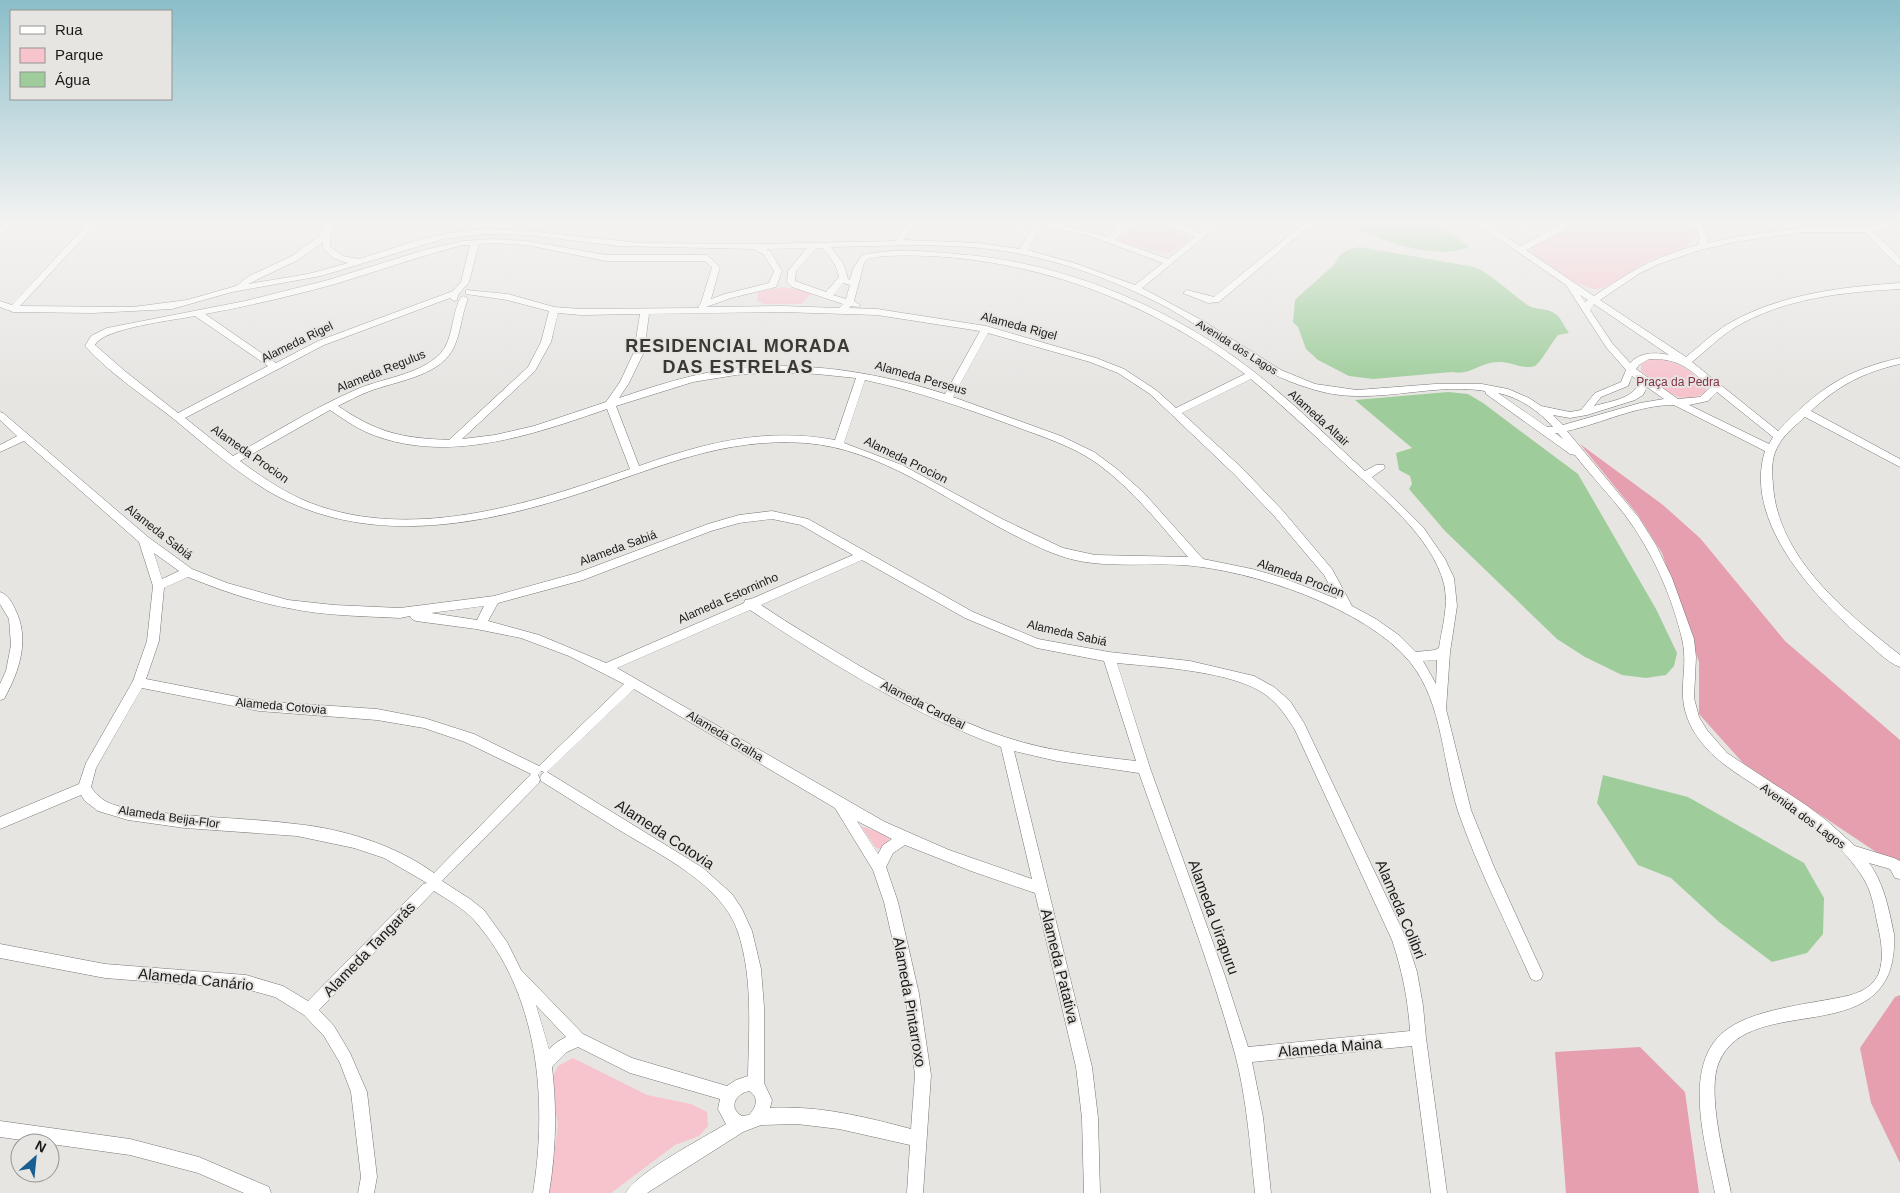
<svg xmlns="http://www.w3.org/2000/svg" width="1900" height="1193" font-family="Arial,sans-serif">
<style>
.green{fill:#f7c3cd}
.forest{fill:#e59fae}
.water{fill:#9ecd9b}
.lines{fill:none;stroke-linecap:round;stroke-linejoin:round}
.minor-casing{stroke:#787673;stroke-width:1}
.minor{fill:#fff;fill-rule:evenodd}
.labels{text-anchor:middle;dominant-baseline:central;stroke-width:4;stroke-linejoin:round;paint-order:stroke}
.far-street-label{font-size:11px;fill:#1b1a19;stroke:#e7e5e2}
.street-label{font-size:12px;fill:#1b1a19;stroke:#e7e5e2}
.park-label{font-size:12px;fill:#833149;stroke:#e7e5e2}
.near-street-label{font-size:15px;fill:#1b1a19;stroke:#e7e5e2}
.district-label{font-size:18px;font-weight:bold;letter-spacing:1px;fill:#3a3936;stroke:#e7e5e2}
</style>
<rect width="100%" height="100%" fill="#e7e5e2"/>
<path class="green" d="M1135,223H1160L1190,238L1168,254L1120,242Z
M1568,223H1693C1695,228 1697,232 1694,238C1688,251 1663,254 1650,260C1636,267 1611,288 1596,289C1584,290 1538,261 1531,251L1532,247L1568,228Z
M784,287L810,292L811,295L801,304H763L757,300L758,292Z
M1651,359C1672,359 1693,369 1706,387L1705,392C1682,410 1659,385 1641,371V364Z
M861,826L886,835L890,839L880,849L876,848Z
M573,1058L647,1095L691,1104L707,1112L708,1126L699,1136L675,1145L611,1193H549L558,1125L551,1081L558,1066Z"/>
<path class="forest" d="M1580,444L1663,505L1700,538L1785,641L1900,740V868L1743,763L1699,714V662L1662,553L1638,515Z
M1900,995V1163L1871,1103L1860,1048L1895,997Z
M1640,1047L1685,1092L1699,1193H1566L1555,1052Z"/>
<path class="water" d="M1360,223H1436L1470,247C1434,260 1392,243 1358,230Z
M1360,247L1475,267C1494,276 1511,294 1529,306C1537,310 1545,308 1552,312C1561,316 1563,325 1569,333L1558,335C1552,342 1541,362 1535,366C1525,370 1511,362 1500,362C1480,361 1472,376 1452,372L1373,379L1349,376L1318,360L1306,349L1298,327L1293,322L1295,300L1299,296L1334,265L1339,256L1349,249Z
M1448,392L1468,394L1483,403L1578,474L1656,609L1677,653L1674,666L1666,675L1646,678L1622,675L1585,657L1557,639L1445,531L1409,489L1412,484L1410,476L1399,470L1396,453L1412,448L1355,400Z
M1603,775L1688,797L1804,863L1824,898L1823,934L1807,953L1772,962L1719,922L1671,878L1638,865L1597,803Z"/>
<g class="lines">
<g class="minor-casing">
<path id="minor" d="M6,223H15L0,234V228Z
M88,223H97L20,306L133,307L187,300L236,286L249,276L292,256L318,237L328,223H336L331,232L330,247L343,256L359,259L425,238L462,231L484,229L528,231L640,243L758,244L896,241L907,223H915L904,240L978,243L1020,249L1035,223H1055L1108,237L1121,223H1129L1115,240L1168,259L1195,237L1164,223H1175L1200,233L1212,223H1221L1142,288L1205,322L1281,370L1315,384L1357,390L1435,384H1482L1508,389L1529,398L1541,406L1570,412L1581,410L1595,393L1621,382L1626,370L1606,347L1566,285L1476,223H1486L1520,246L1559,226L1561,223H1569L1565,230L1526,250L1594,296C1629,272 1656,256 1698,245L1700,237L1693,223H1701L1708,237L1707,243L1740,236L1804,228L1859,227L1894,223L1883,229L1873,231L1900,258V266L1897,265L1864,232H1804L1740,241L1700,250L1659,264L1640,273L1600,300L1686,357C1700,346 1713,333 1728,324C1779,294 1842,287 1900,283V289C1844,292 1783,298 1734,328C1718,338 1706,351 1692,362L1778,431C1817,390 1845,370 1900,358V364C1864,372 1837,386 1811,411L1900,459V467L1805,417C1795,426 1783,435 1777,448C1771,459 1772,473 1773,485C1778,559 1847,613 1900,655V667C1886,662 1872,646 1861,637C1813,596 1743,520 1765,451L1674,405C1637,405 1603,423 1567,431L1639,518L1656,545L1672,578L1694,639L1696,657L1694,698L1699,717L1707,730L1727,753L1806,805L1826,820L1855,846L1894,858L1900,861V879L1895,878L1890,869L1869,863C1884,883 1889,910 1894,934C1900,1056 1750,988 1719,1062C1706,1092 1725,1161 1731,1193H1715C1706,1145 1679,1061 1729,1028C1755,1010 1806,1004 1837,998C1853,995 1870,991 1878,975C1885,959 1881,939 1877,922C1874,906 1871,889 1862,876C1836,835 1789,809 1750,782C1728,768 1707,754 1693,730C1673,694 1690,673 1682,639C1672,596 1652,551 1625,515C1609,494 1591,476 1575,455L1570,454L1486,394L1485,391C1443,384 1399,397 1357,396C1340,396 1324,393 1309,388C1256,373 1215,334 1168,308C1117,281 1061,260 1004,251C947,242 888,246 831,247L844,265L848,279L850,280L853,269L862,255C893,248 925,251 956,254C1056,261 1156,301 1237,359C1283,392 1323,433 1365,471L1376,465H1384L1385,468L1372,477L1423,527L1445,559L1454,578L1457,606L1450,652L1446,709L1471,810L1494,867L1543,974L1541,979L1536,981L1531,979C1507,924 1479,871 1459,814C1442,765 1444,704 1410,662C1366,608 1252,570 1183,565C1151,563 1117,567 1085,562C1058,558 1034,545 1010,533C945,499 880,449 806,443C723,437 657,468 581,493C480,526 366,548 268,491C235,471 205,445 175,420C145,396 111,375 85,346L91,336L107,328L245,301L328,280L424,250L463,241L493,239L527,241L606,255H707L720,267L711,299L725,294L769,283L774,271L764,255L754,249L618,246L528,235L484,234L443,239L321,276L232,292L172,309L93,313L13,312L0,307V301L12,305ZM1042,225L1090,236L1163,263L1135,285L1077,264L1027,250ZM323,242L322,247L333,258L348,263L308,274L248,284L298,260ZM493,243L527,245L606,261H705L712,267L701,303L698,306L699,308L581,309L554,307L508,294L466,290V294L507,300L549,311L541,342L528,367L449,440C401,438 378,433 338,406C348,401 359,395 370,391C396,381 436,377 452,351C461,335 461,315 468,299L464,296L461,297C451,314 454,339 440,354C418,376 380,378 353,391C312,409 272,434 233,456L185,418L324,345L450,298L454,301L457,300L458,295L469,282L479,244ZM463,245H470L461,282L453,291L318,341L276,363L205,314C248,306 292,296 335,284C378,271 420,256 463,245ZM807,248L788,271L787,282L792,287L843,304L839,308L782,306L706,307L731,298L776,287L782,271L770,251L766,249ZM816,248H822C830,257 837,265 839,277L826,292L795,281L796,271ZM883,256C1013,250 1142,295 1245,374L1176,408L1156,390L1124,369L1096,358L986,326L877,309L849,308L851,306L859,307L860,305L854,301L864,263L868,259ZM843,283L850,285L846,299L833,295ZM1580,295L1588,300L1585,302ZM1594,304L1669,355C1656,352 1640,352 1630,363L1612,343L1590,310ZM782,312L877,315L980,331L945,394C864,368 775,356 692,376C667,382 643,390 619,398L629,383L644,352L649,314ZM558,313L581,315L640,314L634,352L620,382L606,402L534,426L495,435L462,439L535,371L551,342ZM195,316L268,366L178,413L126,372L95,345C103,328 175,320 195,316ZM988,333L1090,362L1118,373L1150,394L1234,474L1275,517L1324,575L1337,599L1283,578L1252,569L1203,559L1144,493L1117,469L1094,452L1061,436L953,397ZM1649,359C1679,358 1689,369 1711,387L1700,397L1678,399L1636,369L1639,365ZM777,372L817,374L856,378L835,440C765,427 704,443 639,466L616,406L693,382L736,375ZM1632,376L1640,382C1633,399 1611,401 1594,406L1601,397L1628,386ZM1251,379C1283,406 1313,434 1344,463C1379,495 1432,536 1444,584C1449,606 1442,627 1439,648L1435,650L1416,652L1400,636L1376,619L1352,606L1332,569L1283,511L1242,468L1182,413ZM865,380C917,391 965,408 1014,426C1043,437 1073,446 1098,464C1133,490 1160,524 1188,557L1095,555L1063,548L1002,519L902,465L844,443ZM1647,387L1664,399L1640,403L1563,425L1553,415L1570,418L1587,415L1635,400L1643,395ZM1717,392L1773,437L1769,444L1689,405L1708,401ZM1498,393C1519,397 1539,411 1553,427H1547ZM607,409L630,469C530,504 405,545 301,499C279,489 259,475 240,461L330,410C342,418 353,426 366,432C444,466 532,435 607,409ZM1555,433H1558L1563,439ZM1437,660L1436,684L1423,661Z
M1304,223H1313L1219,302L1208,303L1183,293L1187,290L1214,297Z
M0,412L3,413L148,537L192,569L227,583L288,600L334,605L400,608L494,596L577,573L708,524L739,515L772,511L808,519L973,612L1038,639L1109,652L1190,661L1254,676L1274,687L1290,701L1304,723L1406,938L1417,972L1423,1006L1426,1038L1447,1193H1431L1412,1046L1252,1062L1263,1117L1271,1193H1255C1250,1147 1247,1099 1235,1054C1209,959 1172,866 1139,773L1057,761L1014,751L1092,1067L1098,1118L1100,1193H1084L1082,1118L1076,1067L1035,893L971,871L905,845L893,853L886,867L898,902L919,994L931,1075L923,1193H907L910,1145L839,1129L797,1124L761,1125L743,1132L647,1193H626C634,1174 705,1137 726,1124L718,1109L720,1099L630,1073L578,1047L567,1052L552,1067C557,1109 556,1151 549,1193H533C548,1101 539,993 474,920C463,908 448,900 434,891L319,1010L334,1026L350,1053L367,1092L377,1177L374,1193H358L361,1177L351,1092L340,1063L324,1036L304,1015L275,997L246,989L105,978L0,958V944L105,964L246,975L283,986L308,1001L423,884L427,883L384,858L354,848L297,836L185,828L128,820L98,811L85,801L81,795L0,829V817L79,784L86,763L133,681L147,641L153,586L139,542L24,441L0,452V445L17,436L0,420ZM772,519L801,525L853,555L751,599L745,600L744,603L606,663L539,635L488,621L498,603L583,580L711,531L739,523ZM154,553L179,571L162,579ZM862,560L965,618L1037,648L1104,661L1136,761C1092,756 1047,751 1005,737C953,720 905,692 858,665C825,645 792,626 761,605ZM188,577C220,590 254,602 288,608C325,616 363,616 400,618L410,616L412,619L416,621L476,629L521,638L569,656L624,684L539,766L474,734L424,718L377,709L259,701L146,679L159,641L164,588ZM484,606L477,620L431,613ZM750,610C829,662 912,714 1001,747L1032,879L949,850L885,822L617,668ZM1117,663C1157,667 1234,671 1266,695C1279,705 1287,717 1295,730L1392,940C1402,970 1408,999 1410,1031L1248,1047L1225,976L1150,768ZM142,688L259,711L377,720L424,728L465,742L531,774L434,873C395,845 344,829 296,824C249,818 202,818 156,812C140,810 122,809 107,802C101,799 95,793 91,787L96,768ZM634,689L835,808L873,870L884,902L905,994L915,1075L911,1129C866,1117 818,1105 770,1108L772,1100L764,1083V1007L761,969L752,931L742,909L732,894L703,868L547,772ZM541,771L544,772L540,777L541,781C567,797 593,814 619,830C660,855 722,884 738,932C753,978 749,1028 748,1076L736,1080L727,1086L632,1058L583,1034L521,970L507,942L484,910L470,899L442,881L539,783L540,779L538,775ZM857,821L892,839L883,845L878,854ZM536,1005L566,1037L557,1042L549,1049ZM749,1091C760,1097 756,1108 749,1115L742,1116C728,1108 735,1094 749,1091Z
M0,592C7,594 12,602 15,609C30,639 20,670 4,699L0,700V684L6,671L11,645L9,619L0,604Z
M0,1121L130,1139L199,1157L269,1187L271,1193H244L198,1173L130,1155L0,1137Z"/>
</g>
<use href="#minor" class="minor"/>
</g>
<linearGradient id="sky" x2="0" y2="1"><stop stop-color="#8abec9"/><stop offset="0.57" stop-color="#f4f3f2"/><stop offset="1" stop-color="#f4f3f2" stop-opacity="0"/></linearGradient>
<rect width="1900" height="390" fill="url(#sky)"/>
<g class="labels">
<g class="far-street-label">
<text transform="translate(1237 347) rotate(32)">Avenida dos Lagos</text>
</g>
<g class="street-label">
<text transform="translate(1019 326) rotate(15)">Alameda Rigel</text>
<text transform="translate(297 342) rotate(-26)">Alameda Rigel</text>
<text transform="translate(381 371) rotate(-22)">Alameda Regulus</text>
<text transform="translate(921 378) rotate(16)">Alameda Perseus</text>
<text transform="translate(1319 418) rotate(42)">Alameda Altair</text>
<text transform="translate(250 454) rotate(35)">Alameda Procion</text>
<text transform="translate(906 460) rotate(26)">Alameda Procion</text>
<text transform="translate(159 532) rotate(38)">Alameda Sabiá</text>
<text transform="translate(618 548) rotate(-20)">Alameda Sabiá</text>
<text transform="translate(1301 578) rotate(20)">Alameda Procion</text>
<text transform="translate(728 598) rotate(-24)">Alameda Estorninho</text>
<text transform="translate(1067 633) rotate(13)">Alameda Sabiá</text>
<text transform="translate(923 705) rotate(27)">Alameda Cardeal</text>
<text transform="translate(281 706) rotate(5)">Alameda Cotovia</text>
<text transform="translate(725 736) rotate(31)">Alameda Gralha</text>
<text transform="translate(1803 816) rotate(36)">Avenida dos Lagos</text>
<text transform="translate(169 817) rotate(8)">Alameda Beija-Flor</text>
</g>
<g class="park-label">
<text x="1678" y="382">Praça da Pedra</text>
</g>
<g class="near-street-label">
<text transform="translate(665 834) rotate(33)">Alameda Cotovia</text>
<text transform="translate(1401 909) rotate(67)">Alameda Colibri</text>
<text transform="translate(1214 917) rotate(70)">Alameda Uirapuru</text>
<text transform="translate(369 949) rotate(-46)">Alameda Tangarás</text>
<text transform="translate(1060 966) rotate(76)">Alameda Patativa</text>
<text transform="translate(196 979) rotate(6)">Alameda Canário</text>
<text transform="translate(910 1002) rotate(80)">Alameda Pintarroxo</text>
<text transform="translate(1330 1047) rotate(-5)">Alameda Maina</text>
</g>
<g class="district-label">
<text x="738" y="346">RESIDENCIAL MORADA<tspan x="738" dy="21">DAS ESTRELAS</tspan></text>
</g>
</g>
<rect x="10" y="10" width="162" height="90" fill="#e7e5e2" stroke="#959492"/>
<rect x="20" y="26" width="25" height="8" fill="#ffffff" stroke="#959492"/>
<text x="55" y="35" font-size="15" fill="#1b1a19">Rua</text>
<rect x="20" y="48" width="25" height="15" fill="#f7c3cd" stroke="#959492"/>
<text x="55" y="60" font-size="15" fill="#1b1a19">Parque</text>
<rect x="20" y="72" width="25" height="15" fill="#9ecd9b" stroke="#959492"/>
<text x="55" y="85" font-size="15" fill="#1b1a19">Água</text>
<g transform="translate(35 1158) rotate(27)"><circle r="24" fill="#e7e5e2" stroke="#959492"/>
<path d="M0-4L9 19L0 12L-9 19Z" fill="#185e92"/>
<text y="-8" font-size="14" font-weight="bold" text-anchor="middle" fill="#1b1a19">N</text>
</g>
</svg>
